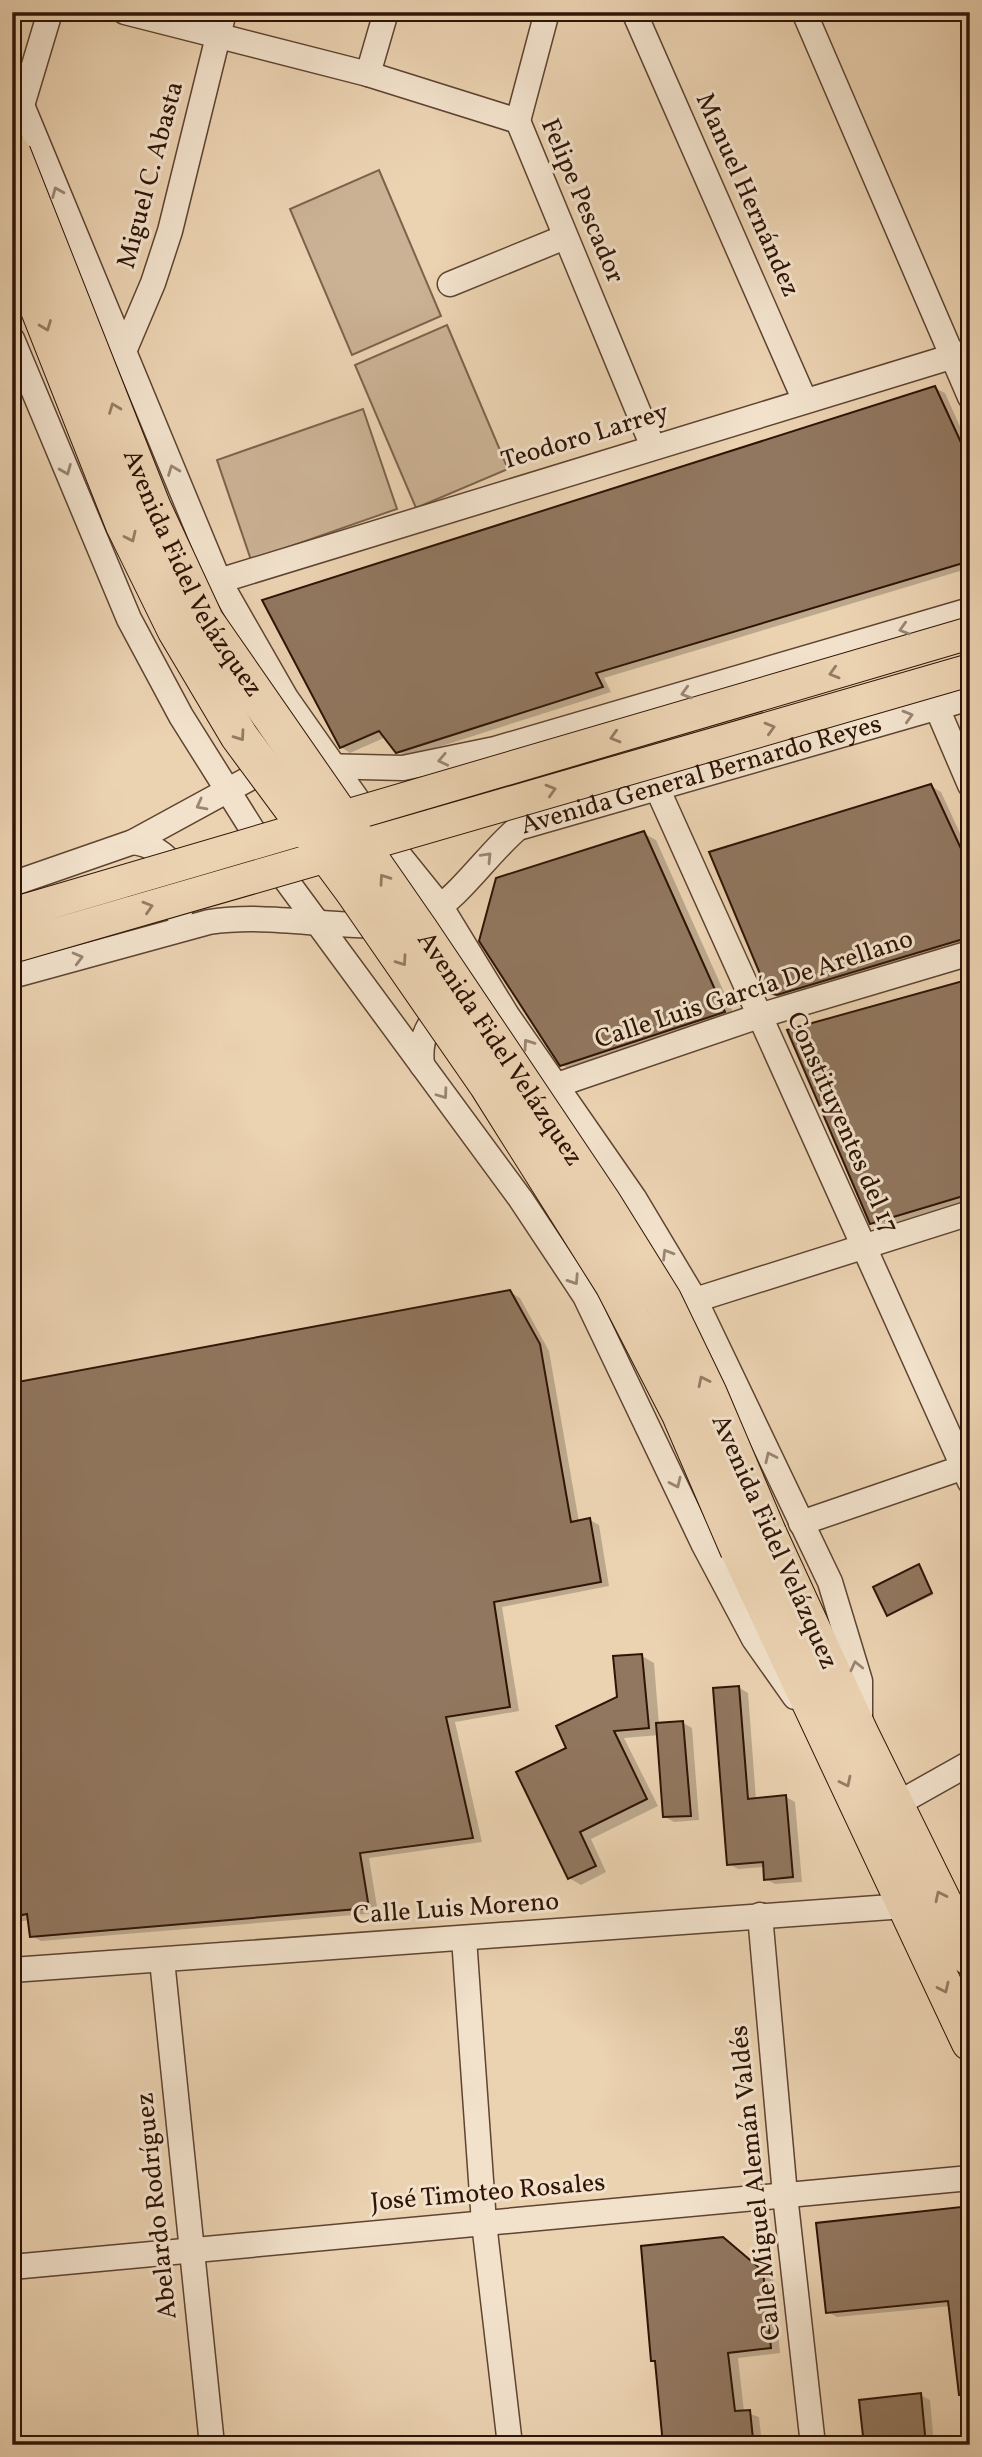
<svg xmlns="http://www.w3.org/2000/svg" width="982" height="2457" font-family="Vollkorn,serif">
<style>
.green{fill:#cbb294;stroke:#7d634d;stroke-width:2}
.shadow{fill:#0003}
.building{fill:#91775f;stroke:#2f1406;stroke-width:2}
.lines{fill:none;stroke-linecap:round;stroke-linejoin:round}
.minor-casing{stroke:#5e4431;stroke-width:27}
.highway-casing{stroke:#2f1406;stroke-width:39}
.minor{stroke:#f2e2cc;stroke-width:24}
.highway{stroke:#ebd2b1;stroke-width:37}
.major-bridge-casing{stroke:#2f1406;stroke-width:34;stroke-linecap:butt}
.highway-bridge-casing{stroke:#2f1406;stroke-width:39;stroke-linecap:butt}
.major-bridge{stroke:#ebd2b1;stroke-width:32}
.highway-bridge{stroke:#ebd2b1;stroke-width:37}
.oneway{stroke:#9a8573}
.oneway2{stroke:#967c64}
.labels{text-anchor:middle;dominant-baseline:central;stroke-width:6;stroke-linejoin:round;paint-order:stroke}
.street-label{font-size:26px;fill:#2f1406;stroke:#f2e2cc}
</style>
<rect width="100%" height="100%" fill="#ebd2b1"/>
<filter id="stains"><feTurbulence type="fractalNoise" baseFrequency=".00286" numOctaves="4"/><feColorMatrix values="0 0 0 0 .2 0 0 0 0 .09 0 0 0 0 .02 0 0 0 .5 -.17"/></filter>
<radialGradient id="worn" r=".72"><stop offset=".6" stop-color="#630" stop-opacity="0"/><stop offset="1" stop-color="#630" stop-opacity=".3"/></radialGradient>
<path class="green" d="M379,170L441,316L352,355L290,209Z
M447,325L508,469L416,508L355,365Z
M363,409L397,509L251,560L217,460Z"/>
<path class="shadow" d="M935,388L945,393L970,449V568L604,678L611,692L407,757L397,751L386,737L350,753L341,747Z
M931,786L941,792L970,855V944L779,997L770,991Z
M643,833L656,840L736,1019L574,1072L562,1065Z
M970,981V1201L881,1228L871,1223Z
M510,1292L520,1298L549,1351L579,1522L590,1520L599,1525L609,1586L502,1607L519,1711L455,1722L482,1842L369,1858L378,1913L41,1941L32,1936L29,1920L12,1923V1385Z
M919,1566L933,1595L889,1615Z
M642,1656L654,1663L659,1725L683,1723L692,1728L699,1820L674,1822L665,1817L659,1735L624,1738L658,1806L591,1839L606,1872L581,1885L569,1878V1749L618,1698Z
M738,1687L748,1693L756,1800L786,1797L795,1802L802,1882L775,1884L766,1879L765,1867L738,1869L729,1864Z
M969,2208L951,2306L837,2317L828,2312Z
M722,2239L773,2278L780,2353L738,2358L744,2412L759,2417L762,2444L600,2445V2441L664,2435L657,2362L653,2360Z
M920,2395L930,2400L934,2445H865Z"/>
<path class="building" d="M935,386L970,462V561L596,673L603,687L396,753L379,731L340,748L262,600Z
M931,784L970,868V937L777,995L768,993L709,852Z
M644,831L725,1012L560,1066L479,941L496,878Z
M970,979V1194L870,1224L787,1030Z
M510,1290L540,1344L571,1522L590,1518L601,1582L494,1602L510,1707L446,1717L473,1838L360,1853L369,1908L30,1937L27,1914L12,1917V1383Z
M919,1564L932,1593L887,1616L873,1587Z
M642,1654L649,1728L614,1731L647,1799L580,1832L596,1866L568,1879L516,1772L566,1748L556,1726L617,1697L613,1656Z
M739,1686L748,1799L786,1795L793,1877L764,1880L763,1862L727,1865L713,1688Z
M683,1721L691,1816L663,1817L656,1723Z
M970,2206V2395H959L948,2301L826,2313L816,2223Z
M723,2237L763,2271L771,2348L728,2353L735,2411L750,2410L753,2439L663,2445L655,2361H651L641,2246Z
M921,2393L926,2445H864L859,2400Z"/>
<g class="lines">
<g class="minor-casing">
<g id="minor">
<path d="M125,12L368,74L518,121"/>
<path d="M634,12L805,401"/>
<path d="M804,12L970,397"/>
<path d="M368,74L386,12"/>
<path d="M12,81L219,581L286,698L378,829L441,907L507,1015L634,1198L695,1300L830,1582L860,1681V1723"/>
<path d="M20,112L50,12"/>
<path d="M518,121L653,447"/>
<path d="M518,121L547,12"/>
<path d="M450,284L565,237"/>
<path d="M12,339L129,619L181,716L272,861L520,1198L585,1296L704,1545L754,1639L795,1697"/>
<path d="M125,349L153,283L170,231L224,12"/>
<path d="M219,581L970,351"/>
<path d="M937,708L970,785"/>
<path d="M320,766L403,768L495,749L970,610"/>
<path d="M657,788L970,1482"/>
<path d="M133,842C169,847 191,880 179,915"/>
<path d="M12,884L133,842L254,776L277,768"/>
<path id="s1" d="M427,915C459,898 488,853 518,828L970,698"/>
<path d="M12,976L209,922C270,913 326,928 388,925"/>
<path d="M422,1065C419,1040 428,1018 451,1007"/>
<path d="M557,1085L762,1015L970,953"/>
<path d="M695,1300L970,1213"/>
<path d="M801,1523L970,1465"/>
<path d="M897,1804L970,1763"/>
<path d="M760,1915L785,2195L813,2445"/>
<path d="M464,1938L484,2223L510,2445"/>
<path d="M162,1960L212,2445"/>
<path d="M12,1970L905,1906"/>
<path d="M12,2267L970,2178"/>
</g>
</g>
<g class="highway-casing">
<path id="highway" d="M768,1534L860,1734L970,1957
M739,1550L970,2042"/>
</g>
<use href="#minor" class="minor"/>
<use href="#highway" class="highway"/>
<g class="major-bridge-casing">
<path id="major-bridge" d="M12,914L970,633
M12,947L970,670"/>
</g>
<g class="highway-bridge-casing">
<g id="highway-bridge">
<path id="s2" d="M12,153L152,507L205,621L420,931L602,1202L663,1300L708,1393L768,1534"/>
<path d="M12,240L124,524L176,630L239,736L353,890L488,1085L614,1285L680,1413L739,1550"/>
</g>
</g>
<use href="#major-bridge" class="major-bridge"/>
<use href="#highway-bridge" class="highway-bridge"/>
</g>
<defs><path id="oneway-chevron" d="M-2-3.5L2.5 0L-2 3.5" fill="none" stroke-width="1.6" stroke-linecap="round" stroke-linejoin="round" transform="scale(1.75)"/></defs>
<g class="oneway">
<use href="#oneway-chevron" transform="translate(57 192) rotate(-113)"/>
<use href="#oneway-chevron" transform="translate(66 470) rotate(68)"/>
<use href="#oneway-chevron" transform="translate(173 470) rotate(-111)"/>
<use href="#oneway-chevron" transform="translate(904 629) rotate(164)"/>
<use href="#oneway-chevron" transform="translate(686 693) rotate(164)"/>
<use href="#oneway-chevron" transform="translate(908 716) rotate(-16)"/>
<use href="#oneway-chevron" transform="translate(443 760) rotate(168)"/>
<use href="#oneway-chevron" transform="translate(201 805) rotate(152)"/>
<use href="#oneway-chevron" transform="translate(487 857) rotate(-46)"/>
<use href="#oneway-chevron" transform="translate(78 958) rotate(-15)"/>
<use href="#oneway-chevron" transform="translate(528 1044) rotate(-125)"/>
<use href="#oneway-chevron" transform="translate(443 1094) rotate(54)"/>
<use href="#oneway-chevron" transform="translate(667 1254) rotate(-121)"/>
<use href="#oneway-chevron" transform="translate(574 1280) rotate(57)"/>
<use href="#oneway-chevron" transform="translate(770 1457) rotate(-115)"/>
<use href="#oneway-chevron" transform="translate(676 1483) rotate(65)"/>
<use href="#oneway-chevron" transform="translate(856 1666) rotate(-103)"/>
</g>
<g class="oneway2">
<use href="#oneway-chevron" transform="translate(46 326) rotate(69)"/>
<use href="#oneway-chevron" transform="translate(114 408) rotate(-111)"/>
<use href="#oneway-chevron" transform="translate(131 537) rotate(65)"/>
<use href="#oneway-chevron" transform="translate(834 673) rotate(164)"/>
<use href="#oneway-chevron" transform="translate(770 728) rotate(-16)"/>
<use href="#oneway-chevron" transform="translate(240 736) rotate(55)"/>
<use href="#oneway-chevron" transform="translate(615 737) rotate(164)"/>
<use href="#oneway-chevron" transform="translate(551 790) rotate(-16)"/>
<use href="#oneway-chevron" transform="translate(384 879) rotate(-125)"/>
<use href="#oneway-chevron" transform="translate(148 907) rotate(-17)"/>
<use href="#oneway-chevron" transform="translate(402 961) rotate(55)"/>
<use href="#oneway-chevron" transform="translate(703 1381) rotate(-116)"/>
<use href="#oneway-chevron" transform="translate(846 1782) rotate(64)"/>
<use href="#oneway-chevron" transform="translate(940 1896) rotate(-116)"/>
<use href="#oneway-chevron" transform="translate(944 1988) rotate(65)"/>
</g>
<g class="labels">
<g class="street-label">
<text transform="translate(151 175) rotate(-75)">Miguel C. Abasta</text>
<text transform="translate(747 195) rotate(66)">Manuel Hernández</text>
<text transform="translate(582 201) rotate(67)">Felipe Pescador</text>
<text transform="translate(585 437) rotate(-17)">Teodoro Larrey</text>
<text stroke="none"><textPath href="#s2" startOffset="458">Avenida Fidel Velázquez</textPath></text>
<text stroke="none"><textPath href="#s1" startOffset="317">Avenida General Bernardo Reyes</textPath></text>
<text transform="translate(754 990) rotate(-18)">Calle Luis García De Arellano</text>
<text stroke="none"><textPath href="#s2" startOffset="1026">Avenida Fidel Velázquez</textPath></text>
<text transform="translate(842 1123) rotate(66)">Constituyentes del 17</text>
<text transform="translate(774 1542) rotate(66)">Avenida Fidel Velázquez</text>
<text transform="translate(456 1909) rotate(-4)">Calle Luis Moreno</text>
<text transform="translate(756 2183) rotate(-96)">Calle Miguel Alemán Valdés</text>
<text transform="translate(488 2193) rotate(-5)">José Timoteo Rosales</text>
<text transform="translate(157 2206) rotate(-96)">Abelardo Rodríguez</text>
</g>
</g>
<rect width="982" height="2457" fill="none" stroke="#ebd2b1" stroke-width="42"/>
<rect x="14" y="14" width="954" height="2429" fill="none" stroke="#2f1406" stroke-width="3.5"/>
<rect x="21" y="21" width="940" height="2415" fill="none" stroke="#2f1406" stroke-width="2"/>
<rect width="100%" height="100%" filter="url(#stains)"/>
<rect width="100%" height="100%" fill="url(#worn)"/>
</svg>
